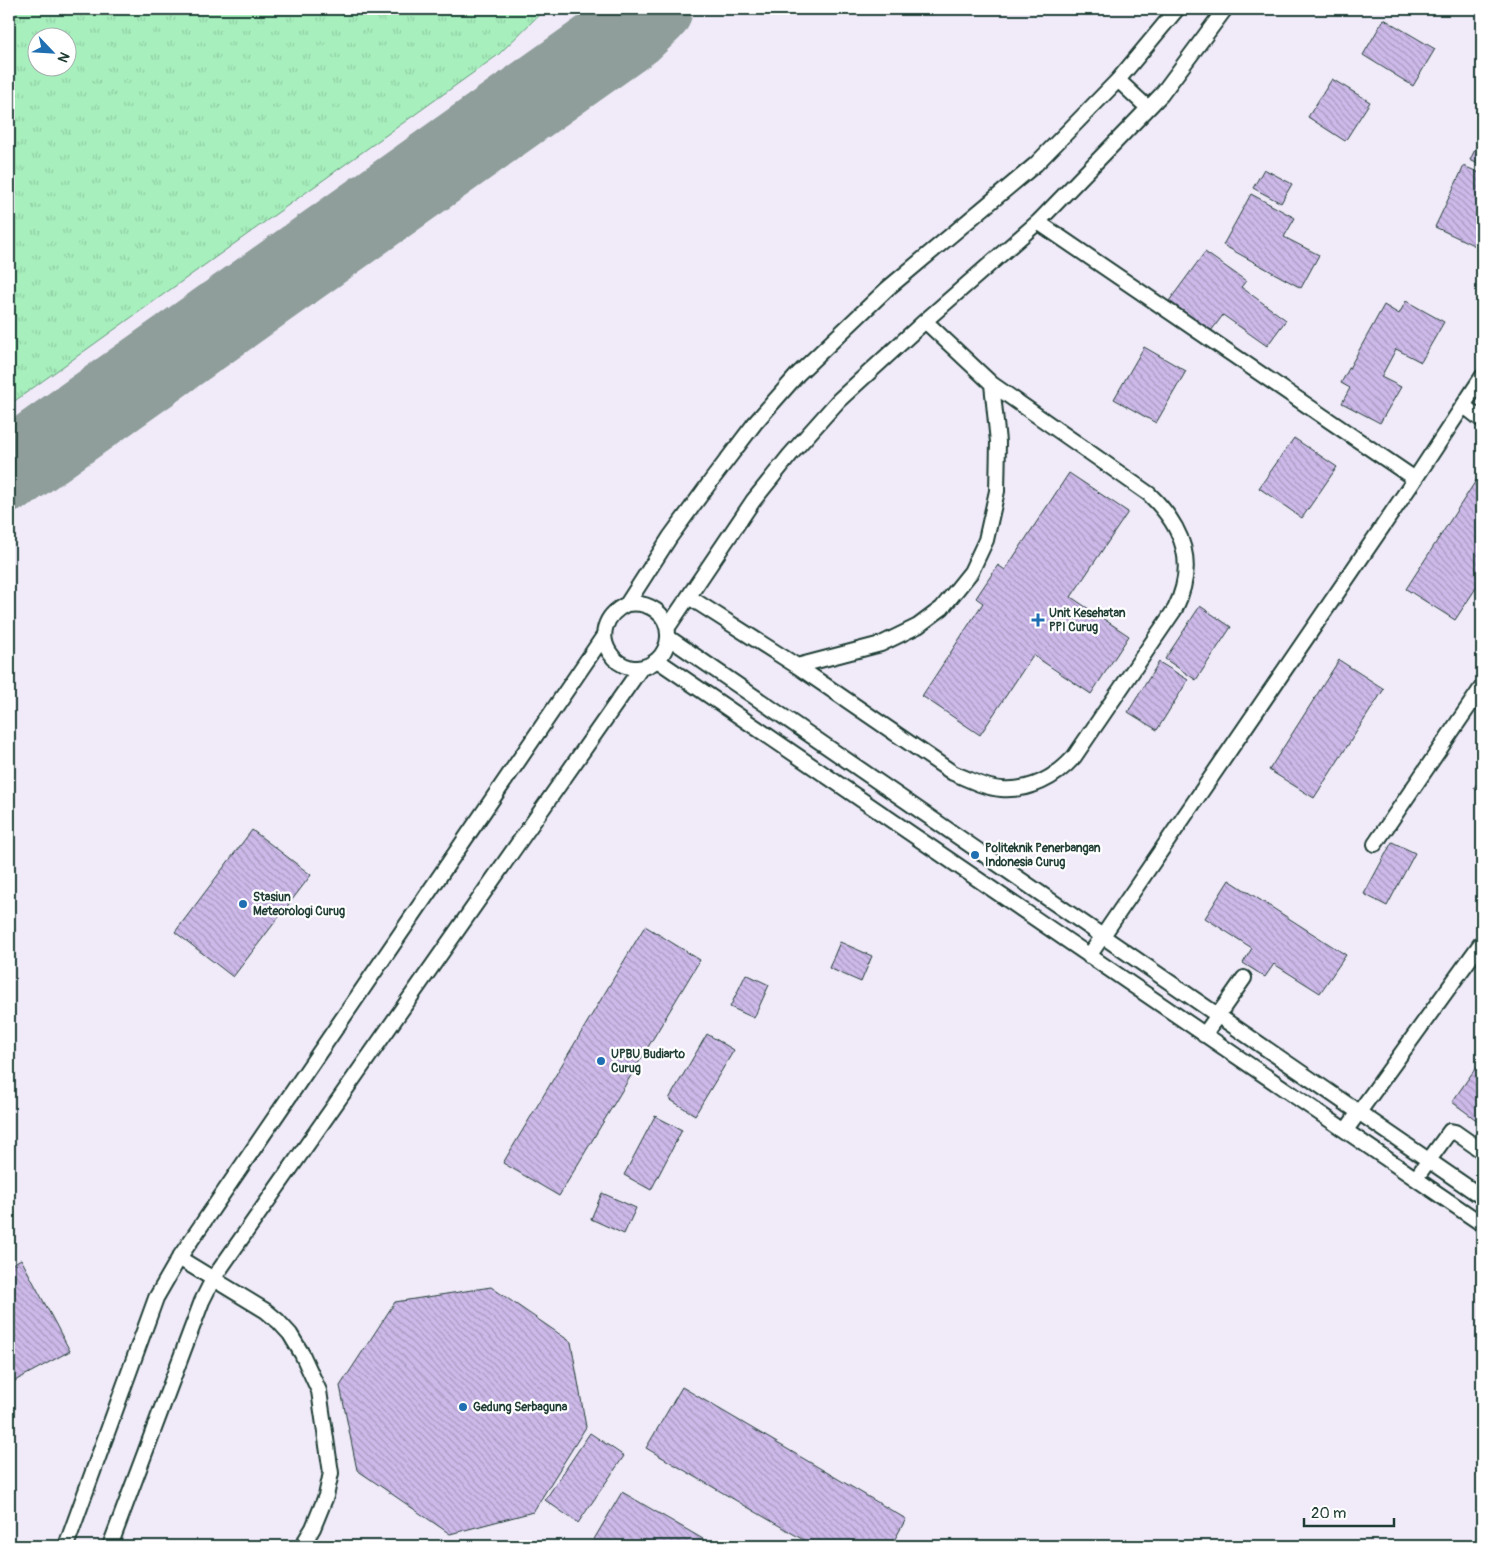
<svg xmlns="http://www.w3.org/2000/svg" width="1491" height="1555" font-family="Pangolin,sans-serif">
<style>
.built{fill:#f0eaf9;fill-rule:evenodd}
.grass{fill:url(#grass-tufts);stroke:#639678;fill-rule:evenodd}
.lines{fill:none;stroke-linecap:round;stroke-linejoin:round}
.taxiway{stroke:#8f9e9a;stroke-width:81}
.building{fill:url(#building-back-hatch);stroke:#1f3d34}
.lane-casing{stroke:#1f3d34;stroke-width:18}
.lane{stroke:#fff;stroke-width:14}
.poi-dot{fill:#1f6fb2;stroke:#fff;stroke-width:2}
.labels{text-anchor:middle;dominant-baseline:central;stroke-width:4.5;stroke-linejoin:round;paint-order:stroke}
.poi-label{font-size:12px;font-weight:bold;fill:#1f3d34;stroke:#fff;text-anchor:start}
</style>
<defs>
<pattern id="grass-tufts" width="24" height="20" patternUnits="userSpaceOnUse" patternTransform="scale(1.25)"><rect width="24" height="20" fill="#a7efbd"/><path d="M3 7l-1-3M5 7V3M7 7l1-3M15 17l-1-3M17 17v-4M19 17l1-3" fill="none" stroke="#8fcea3"/></pattern>
<pattern id="building-back-hatch" width="6" height="6" patternUnits="userSpaceOnUse" patternTransform="scale(1.25)"><rect width="6" height="6" fill="#cebaea"/><path d="M-1 5l2 2M0 0l6 6M5-1l2 2" fill="none" stroke="#a798be"/></pattern>
</defs>
<rect width="100%" height="100%" fill="#fff"/>
<filter id="ink" filterUnits="userSpaceOnUse"><feTurbulence type="fractalNoise" baseFrequency=".02" numOctaves="2"/><feDisplacementMap in="SourceGraphic" scale="10" xChannelSelector="R" yChannelSelector="G"/><feConvolveMatrix kernelMatrix="1 2 1 2 8 2 1 2 1" color-interpolation-filters="sRGB"/></filter>
<g filter="url(#ink)">
<path class="built" d="M9,9H1482V1546H9ZM38,38H68V68H38Z"/>
<path class="grass" d="M9,9H545L498,55L9,405ZM38,38H68V68H38Z"/>
<g class="lines">
<path class="taxiway" d="M9,471L631,29L652,9"/>
</g>
<path class="building" d="M1384,19L1435,49L1413,86L1363,55Z
M1332,79L1370,102L1345,141L1308,117Z
M1482,135V166L1470,160Z
M1464,166L1482,174V249L1435,227Z
M1264,169L1292,184L1281,203L1253,188Z
M1251,194L1295,218L1284,237L1319,255L1301,288L1223,245Z
M1205,252L1246,281L1241,287L1286,320L1267,346L1223,315L1211,331L1169,301Z
M1406,301L1444,322L1421,362L1396,349L1381,377L1401,387L1380,423L1342,403L1350,388L1341,383L1384,305L1399,314Z
M1144,347L1186,371L1156,423L1114,399Z
M1294,438L1337,467L1302,518L1259,488Z
M1069,473L1128,512L1071,597L1129,636L1091,694L1033,655L980,735L922,696L983,603L976,598L998,565L1005,570Z
M1477,479L1482,482V579L1455,620L1406,589Z
M1200,606L1231,627L1196,680L1165,659Z
M1339,660L1384,689L1314,798L1269,770Z
M1159,662L1188,680L1157,730L1128,712Z
M1482,775V793L1474,788Z
M252,830L311,875L233,977L175,932Z
M1392,842L1415,853L1387,906L1364,894Z
M1229,880L1346,955L1320,993L1274,964L1265,977L1243,963L1252,948L1205,918Z
M645,926L700,960L559,1196L503,1163Z
M840,942L872,956L861,982L829,968Z
M746,974L769,985L754,1018L730,1007Z
M707,1034L734,1050L695,1115L669,1099Z
M1482,1059V1124L1452,1102Z
M655,1116L682,1130L651,1190L624,1175Z
M602,1193L636,1208L624,1234L591,1219Z
M21,1259L70,1351L9,1384V1266Z
M491,1287L571,1342L586,1427L533,1512L450,1534L357,1470L340,1386L395,1302Z
M682,1387L906,1519L891,1546H814L646,1448Z
M590,1433L624,1456L578,1523L545,1500Z
M622,1492L715,1546H590Z"/>
<g class="lines">
<g class="lane-casing">
<path id="lane" d="M1118,80L1148,108
M1038,222L1415,479
M1464,406L1482,420
M689,597L797,666L953,773C968,779 985,788 1001,789C1030,791 1055,778 1074,757L1175,609C1197,564 1184,528 1149,494L992,384
M627,604C648,601 669,613 668,637C668,645 663,655 657,660C620,690 577,628 627,604L670,537L711,481L755,423L798,374L887,289L1036,164L1118,80L1177,9
M668,627L753,501L790,455L839,400L925,321L1038,222L1161,95L1225,9
M669,638L1482,1197
M657,660L1482,1224
M797,666L881,644L918,626L942,608L971,572L986,540L997,491L998,442L992,384L925,321
M1375,844L1482,687
M1089,956L1415,479L1482,377
M1204,1035L1244,978
M1346,1130L1482,942
M1416,1178L1450,1131L1455,1132L1482,1151
M179,1258L266,1311L278,1321L290,1334L302,1354L319,1391L331,1473L326,1496L313,1528L302,1546
M66,1546L156,1298L179,1258L603,637
M110,1546L202,1301L213,1279L641,668"/>
</g>
<use href="#lane" class="lane"/>
</g>
</g>
<g class="poi-dot">
<path d="M1035.5 612.5h5v5h5v5h-5v5h-5v-5h-5v-5h5z"/>
<circle cx="975" cy="855" r="5"/>
<circle cx="243" cy="904" r="5"/>
<circle cx="601" cy="1061" r="5"/>
<circle cx="463" cy="1407" r="5"/>
</g>
<g class="labels">
<g class="poi-label">
<text x="1049" y="613">Unit Kesehatan<tspan x="1049" dy="14">PPI Curug</tspan></text>
<text x="985" y="848">Politeknik Penerbangan<tspan x="985" dy="14">Indonesia Curug</tspan></text>
<text x="253" y="897">Stasiun<tspan x="253" dy="14">Meteorologi Curug</tspan></text>
<text x="611" y="1054">UPBU Budiarto<tspan x="611" dy="14">Curug</tspan></text>
<text x="473" y="1407">Gedung Serbaguna</text>
</g>
</g>
<rect width="1491" height="1555" fill="none" stroke="#fff" stroke-width="30"/>
<rect x="15" y="15" width="1461" height="1525" fill="none" stroke="#1f3d34" stroke-width="2" filter="url(#ink)"/>
<g transform="translate(52 52) rotate(115)"><circle r="24" fill="#ffffff" stroke="#a5b1ae"/>
<path d="M0-4L9 19L0 12L-9 19Z" fill="#1f6fb2"/>
<text y="-8" font-size="14" font-weight="bold" text-anchor="middle" fill="#1f3d34">N</text>
</g>
<path d="M1304 1518v8h90v-8" fill="none" stroke="#1f3d34" stroke-width="2.5"/>
<text x="1311" y="1518" font-size="15" fill="#1f3d34" stroke="#ffffff" stroke-width="4" paint-order="stroke">20 m</text>
</svg>
